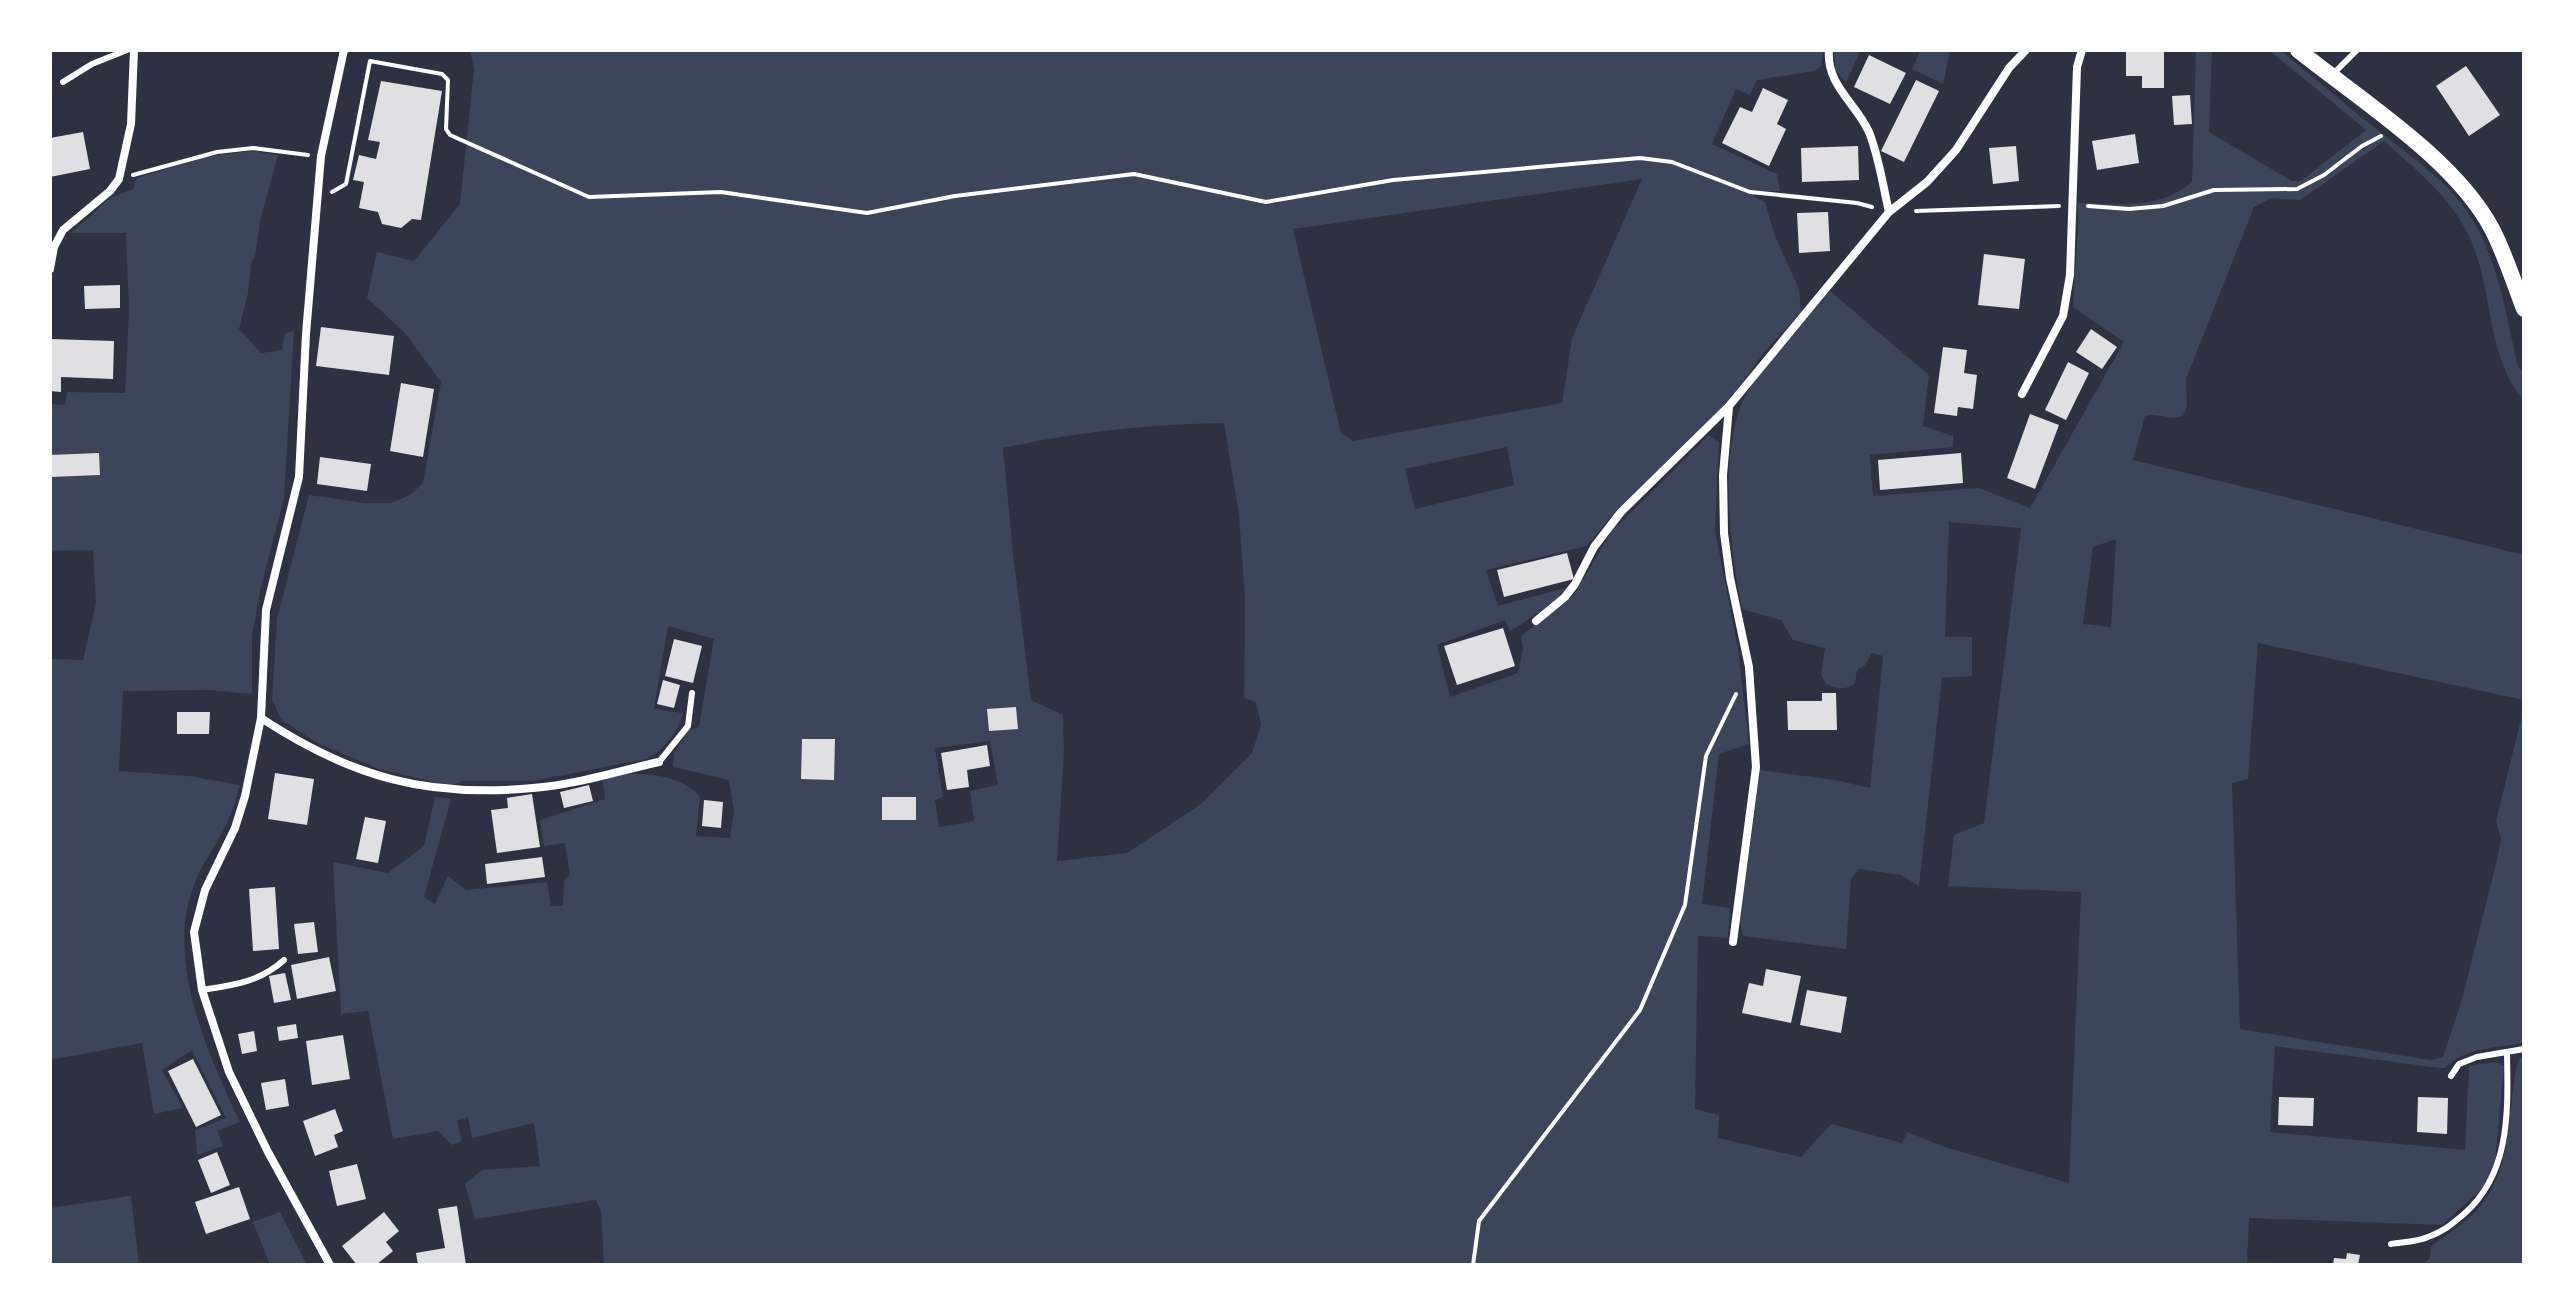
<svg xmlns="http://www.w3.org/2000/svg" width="2574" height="1315" font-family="Cabin,sans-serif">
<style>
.green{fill:#3c4559;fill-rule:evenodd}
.building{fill:#e0e0e3}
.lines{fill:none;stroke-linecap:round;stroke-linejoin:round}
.path{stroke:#fff;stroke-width:4}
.service{stroke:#fff;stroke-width:6}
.minor{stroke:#fff;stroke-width:8}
.secondary{stroke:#fff;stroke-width:16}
</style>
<rect width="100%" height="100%" fill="#2d3142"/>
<path class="green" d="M470,50H1823L1821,66L1814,71L1757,80L1750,95L1736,89L1712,144L1777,174L1780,191H1754V197L1765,202L1775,236L1799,289L1801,312L1766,350L1725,406L1616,511L1587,546L1486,570L1498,606L1569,587C1551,605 1532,618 1510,631L1505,620L1437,645L1450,697L1518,673L1523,649L1521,636L1574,595L1611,532L1709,435L1719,442L1715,530L1738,649L1749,744L1719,754L1702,904L1730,908L1728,938L1698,936L1695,1109L1719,1115L1718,1138L1801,1157L1831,1124L1902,1143L1907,1132L1948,1148L2069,1183L2081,892L1948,886L1954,835L1984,823L2021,528L1949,522L1945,637H1972V676L1942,678L1919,886L1901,875L1859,869L1851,879L1846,949L1743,936L1740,921L1760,770L1835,780L1870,788L1883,656L1872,653L1865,665L1857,670L1855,683C1845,691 1837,689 1826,684L1821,674L1825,648L1793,640L1781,620L1742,609C1730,551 1717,444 1748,391C1768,357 1805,323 1830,291L1929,375L1923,426L1953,436V447L1870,455L1873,496L1979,488L2030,508L2124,342L2073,307L2078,226L2077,203C2117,204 2159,210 2192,182L2196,50H2212L2209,132L2292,181H2301L2366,130L2269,50H2280C2312,76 2344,103 2375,128C2416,161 2459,187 2482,237C2501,277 2508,324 2518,367L2524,373V401C2485,355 2494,291 2470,238C2452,198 2416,170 2384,141L2300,200L2271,198L2254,207L2186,379L2187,405L2183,416C2170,421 2159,412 2145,416L2133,460L2524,555V700L2258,643L2248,779L2232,783L2240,1029L2430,1060L2443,1057L2462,999L2497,860L2501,839L2496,821L2524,707V1043C2497,1048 2465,1047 2445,1068H2439L2275,1046L2270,1132L2465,1150L2469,1066L2497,1062L2504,1066L2495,1161L2485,1186L2442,1225L2249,1218L2247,1265H604L601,1211L596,1200L475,1219L465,1184L482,1170L540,1166L534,1123L472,1138L468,1117L457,1121L462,1141L452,1145L438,1131L393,1139L368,1011L341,1014L333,862L388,873L424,846L435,797L451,799L424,897L435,904L448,876L466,890L547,882L551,906H563L564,881L570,874L565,843L544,846L540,820L605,799L602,776C634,773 677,770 700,797L696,836L730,838L734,810L729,780L673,767L674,752L689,730L699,727L714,639L668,626L654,709L683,713C678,732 664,751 646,759L533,781H463L450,786L379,769L315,742L281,719L272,699L277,619L309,495L365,503H391L410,495L423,483L441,382L405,333L367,298L377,252L414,261L460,204L474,69ZM1642,179L1572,338L1562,403L1353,441L1341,433L1293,229ZM1224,423L1239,515L1245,599L1244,698L1256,702L1261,725L1252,753L1201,804L1127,853L1057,861L1064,752L1063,715L1031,700L1013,553L1003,448C1076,432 1149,424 1224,423ZM1507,447L1514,485L1415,509L1405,469ZM2116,539L2111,627L2083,624L2093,547ZM990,741L998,785L970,791L974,821L939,827L935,800L943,797L935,748Z
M1834,50H1861L1846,82L1835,71Z
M1921,50H1950L1943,84L1912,69Z
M252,151L278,155L260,221L255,256L251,263L248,293L239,329L261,353L282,350L285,333L294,331L284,498L260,591L252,636V694L210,690L123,691L119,771L189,776L240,785C236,798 232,813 226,825C217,844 204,861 196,880C163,955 207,1053 240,1122L217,1131L223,1146L197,1155L195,1130L226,1118L192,1050L162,1070L183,1108L154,1114L142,1043L50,1060V659L83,660L96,603L93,550L50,551V404L65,405L67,392L125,393L129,312L126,233H71L110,198L133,189L137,178L209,156Z
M2524,1056V1265H2422L2430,1258L2431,1247C2444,1236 2459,1227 2471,1216C2513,1177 2507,1120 2516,1068L2519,1059Z
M131,1196L139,1265H50V1208Z
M280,1212L307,1265H270L253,1222Z"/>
<path class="building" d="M2126,50H2164V88H2142V76H2126Z
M1869,55L1906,73L1890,104L1854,87Z
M2466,66L2500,115L2469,136L2436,86Z
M1916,80L1939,91L1904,162L1881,151Z
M381,81L442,91L421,220L412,219L401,228L382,224L378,212L359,208L364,182L353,180L359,155L376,159L380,142L368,140Z
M1763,88L1788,100L1777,124L1786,129L1769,166L1722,143L1740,107L1752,112Z
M2190,95L2192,124L2174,125L2172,96Z
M83,132L90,169L50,177V138Z
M2135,134L2139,163L2097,170L2092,141Z
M1858,146L1859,180L1802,182L1801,148Z
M2016,146L2019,181L1993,184L1989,148Z
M1828,212L1830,251L1799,253L1797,213Z
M1984,254L2025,259L2019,309L1978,305Z
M120,285V308L85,309L84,286Z
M321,327L394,336L389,375L316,366Z
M2091,329L2117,347L2102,369L2076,352Z
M50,339L114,341L113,379L61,377V392L50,391Z
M1943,347L1967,350L1964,373L1977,375L1973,409L1958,407L1957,416L1934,413Z
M2068,362L2089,373L2066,420L2045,410Z
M401,383L434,389L423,457L390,451Z
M2030,414L2059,425L2035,489L2007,478Z
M99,453L100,475L50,477V455Z
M1961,453L1963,483L1880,490L1878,460Z
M320,457L371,464L367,491L317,484Z
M1567,553L1574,579L1504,597L1497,570Z
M1503,628L1515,666L1457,685L1444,646Z
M674,639L702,646L693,683L665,676Z
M663,680L680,685L674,708L657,704Z
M1822,693H1836L1837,730H1788L1787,701H1822Z
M1016,707L1018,729L989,731L987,709Z
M177,712H210L209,734H177Z
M802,739H835L834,780L801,779Z
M987,745L990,766L967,770L969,787L947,790L941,753Z
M275,773L314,779L307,825L268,819Z
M589,785L593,801L564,808L560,792Z
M532,794L540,847L497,853L491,810L508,808L507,798Z
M882,797H916V820H882Z
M704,800L723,802L721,828L702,826Z
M365,817L386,821L378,863L356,859Z
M542,857L545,877L487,884L485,864Z
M275,887L279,949L253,951L249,889Z
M314,922L318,952L298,954L294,924Z
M329,957L336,991L297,999L291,965Z
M1766,969L1801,976L1791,1023L1742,1013L1749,983L1763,986Z
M285,973L291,1000L274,1003L269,976Z
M1807,990L1847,997L1841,1033L1800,1025Z
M296,1024L298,1038L279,1041L277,1027Z
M254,1031L257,1051L242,1054L238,1034Z
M343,1035L350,1079L312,1085L306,1041Z
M193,1059L221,1115L196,1127L168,1071Z
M285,1079L289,1106L266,1110L261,1083Z
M2279,1097L2314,1098L2313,1126L2278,1125Z
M2418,1097L2448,1098L2447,1134L2417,1132Z
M335,1109L343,1131L334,1135L338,1147L315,1156L303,1121Z
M217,1152L230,1185L211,1193L198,1160Z
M357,1164L366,1199L337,1206L329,1171Z
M239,1187L250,1219L206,1234L195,1202Z
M457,1206L466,1265H418L416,1253L445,1248L438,1209Z
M384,1212L399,1231L386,1242L393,1251L376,1265H357L342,1246Z
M2347,1253L2360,1255L2358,1265H2333L2334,1258L2346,1259Z"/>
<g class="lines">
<path class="path" d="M133,175L217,152L253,148L308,155
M332,192L346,184L370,61L442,74L448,80L446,129L450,135L589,197L721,192L867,213L955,196L1134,174L1266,202L1393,180L1640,158L1672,162L1750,192L1857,203L1872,207
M2088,206L2129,209L2163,206L2214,190L2297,189L2324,175L2362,146L2381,136
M1916,211L2059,206
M1473,1265L1479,1221L1640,1010L1685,905L1706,756L1736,694"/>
<path class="service" d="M2333,74L2357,50
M63,82L92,64L127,50
M659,762L688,726L692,693
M202,990C233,985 260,982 284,960
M2451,1076L2459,1064L2477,1057L2524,1049
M2391,1244C2403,1242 2417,1242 2428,1237C2443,1232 2452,1224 2464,1214C2511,1173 2508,1110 2507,1052"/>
<path class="minor" d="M1829,50C1826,85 1856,103 1869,132C1879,157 1883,186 1889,212
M50,269L54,247L63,230L110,191L119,179L131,124L134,50
M2022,394L2063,316L2070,275L2077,67L2082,50
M1729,407L1723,475L1724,533L1730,578L1749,667L1756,767L1733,942
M1536,621L1565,597L1575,584L1594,547L1621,512L1729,406L1889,212L1927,182L1956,150L2009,68L2026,50
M261,718C351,777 426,798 533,788C575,785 618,771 659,762
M330,1265L268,1152L229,1072L202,990L194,932L205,890L235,828L245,796L261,718L266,610L299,477L306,334L321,156L344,50"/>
<path class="secondary" d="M2298,50C2359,99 2455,159 2492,229C2505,254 2514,283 2524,309"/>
</g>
<rect width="2574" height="1315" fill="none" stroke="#ffffff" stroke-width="104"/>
</svg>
